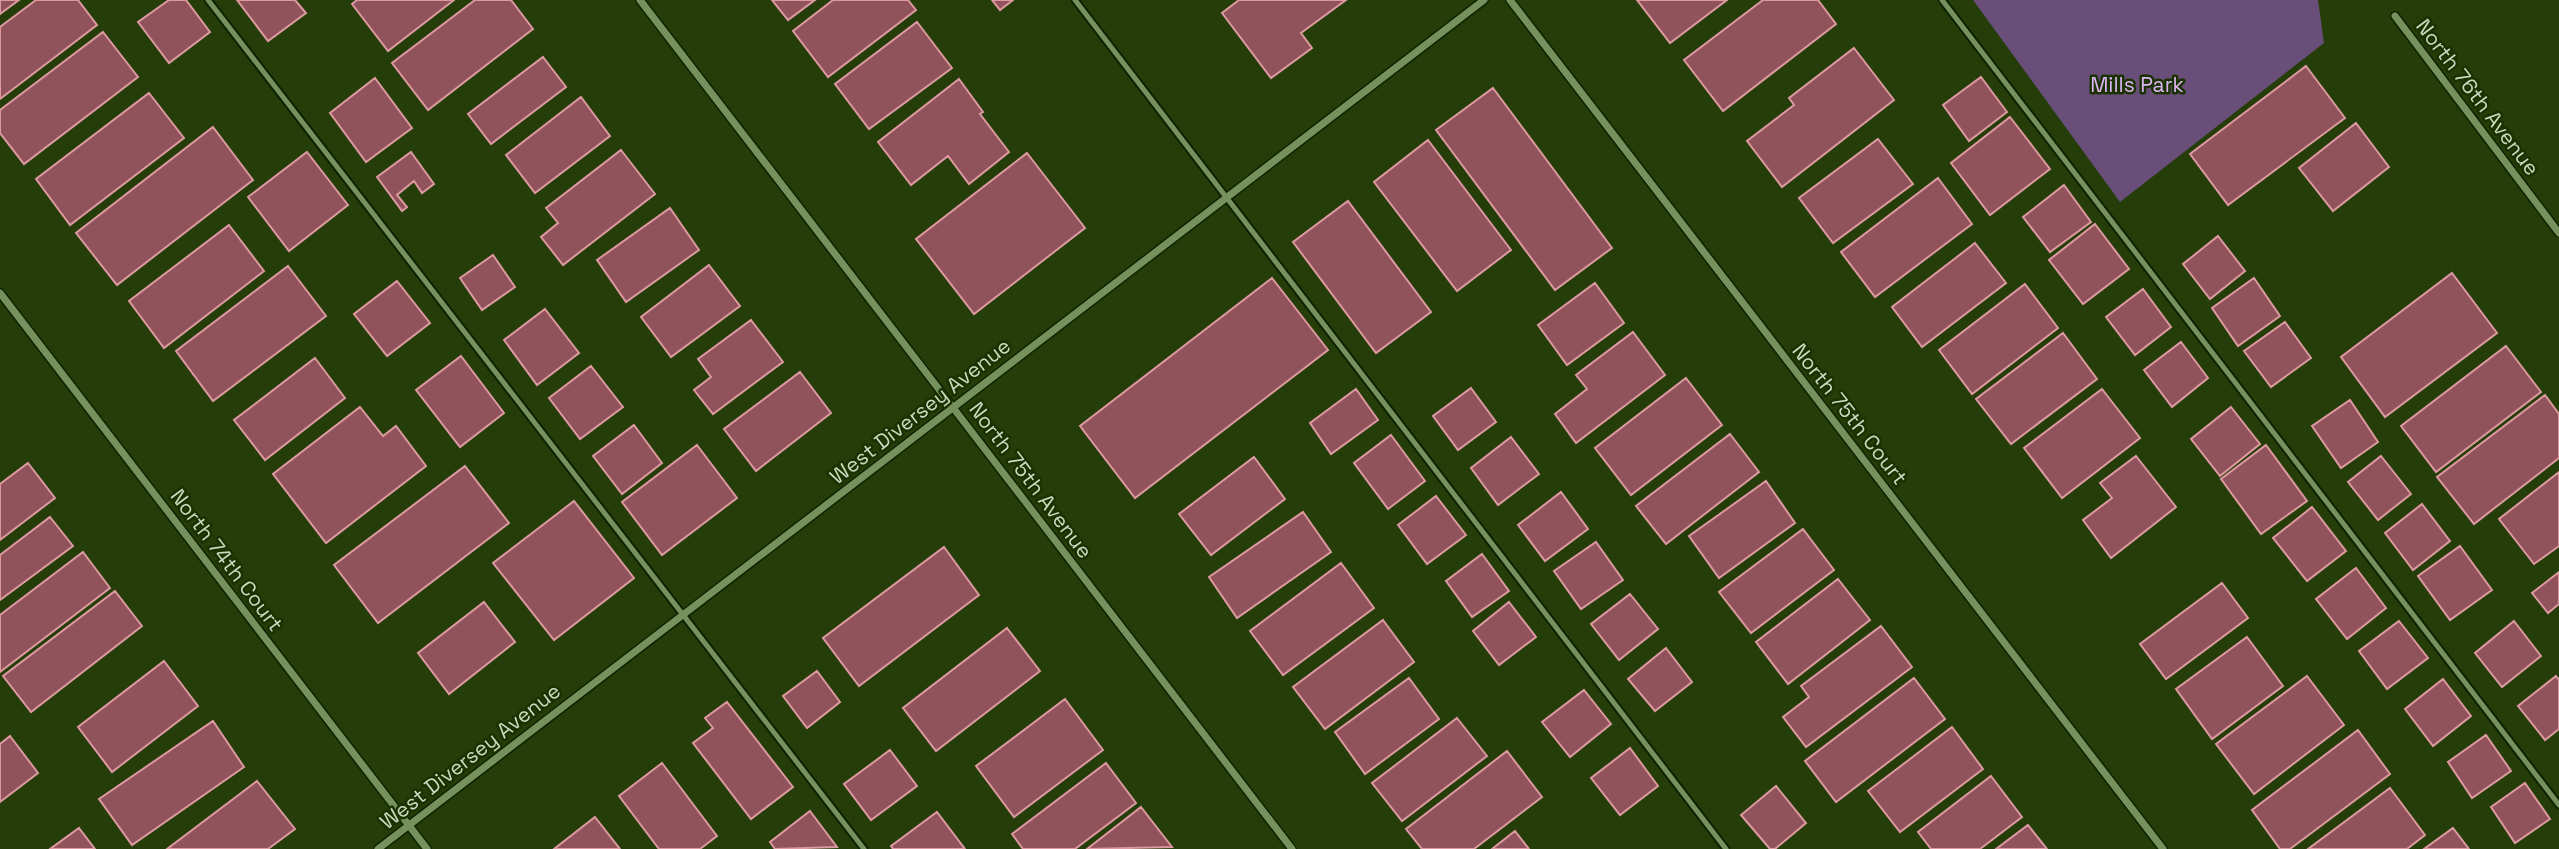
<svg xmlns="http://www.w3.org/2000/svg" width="2559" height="849" font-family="'Space Grotesk',sans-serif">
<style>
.green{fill:#694e7a}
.building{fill:#91535b;stroke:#dd99a0;stroke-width:2}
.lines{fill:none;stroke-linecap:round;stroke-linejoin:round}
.service-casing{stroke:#102200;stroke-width:9}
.minor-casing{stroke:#102200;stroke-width:10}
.service{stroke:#75925e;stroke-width:5}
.minor{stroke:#75925e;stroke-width:7}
.labels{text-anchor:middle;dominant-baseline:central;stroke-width:5;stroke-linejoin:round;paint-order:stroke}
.park-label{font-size:21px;fill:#deb5f6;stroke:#1a3200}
.street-label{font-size:21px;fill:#cadabe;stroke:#1a3200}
</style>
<rect width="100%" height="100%" fill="#243d09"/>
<path class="green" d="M1973,0H2318L2324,43L2120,202Z"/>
<path class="building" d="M0,0H19L0,14Z
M36,0H78L97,25L0,99V27Z
M169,0H186L210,32L169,63L138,22Z
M237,0H295L306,13L268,41Z
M357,0H454L388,51L352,4Z
M475,0H511L533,29L428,110L392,63Z
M772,0H815L788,20Z
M833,0H908L916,10L828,77L793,31Z
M992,0H1013L1000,10Z
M1239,0H1346L1301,33L1312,48L1271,78L1222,13Z
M1637,0H1727L1670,43Z
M1763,0H1818L1836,24L1723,111L1684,60Z
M917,22L952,68L869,129L835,84Z
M103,32L138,77L24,164L0,133V110Z
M1854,48L1894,100L1782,187L1747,141L1794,105L1789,98Z
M543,57L566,87L491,144L468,114Z
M2306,66L2345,118L2228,205L2190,154Z
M1981,77L2007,112L1969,141L1943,105Z
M375,78L412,128L366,162L330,113Z
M959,79L983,112L980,114L1009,152L969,184L948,156L911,185L878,142Z
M1493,88L1612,248L1555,290L1436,130Z
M149,93L184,138L70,225L36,179Z
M581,97L610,136L535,193L506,155Z
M2010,117L2050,169L1990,215L1951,163Z
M2356,123L2389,167L2333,211L2299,168Z
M213,127L253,180L117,285L76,233Z
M1878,139L1913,184L1833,243L1799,198Z
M1428,140L1511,250L1457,291L1374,182Z
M621,150L655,194L563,265L541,237L558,223L546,208Z
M307,152L348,205L289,251L248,197Z
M411,152L434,184L422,193L414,181L397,195L407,207L402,211L377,177Z
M1027,153L1085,228L974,314L916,239Z
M1938,178L1972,224L1875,297L1841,252Z
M2064,185L2091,222L2050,252L2023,217Z
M1348,201L1431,312L1376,353L1293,242Z
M670,208L699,250L626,302L597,260Z
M2095,224L2129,269L2083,304L2049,260Z
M229,225L264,271L164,348L129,301Z
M2218,236L2245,271L2210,299L2183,264Z
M1975,243L2006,283L1922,347L1892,307Z
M493,255L515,287L482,310L460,278Z
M709,265L740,306L671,357L641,317Z
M288,266L326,316L213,401L176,351Z
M2452,273L2497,333L2385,417L2341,357Z
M1272,278L1328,350L1135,498L1080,426Z
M2254,278L2280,316L2238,346L2212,308Z
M397,281L430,323L387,356L354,314Z
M1595,283L1624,323L1567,365L1538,325Z
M2025,284L2058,328L1972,394L1939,350Z
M2143,289L2171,327L2135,355L2106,317Z
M545,309L579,353L537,385L504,340Z
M751,320L783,362L713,414L694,390L711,377L698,359Z
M2285,322L2311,358L2271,387L2244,351Z
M1633,332L1665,375L1576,443L1555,414L1587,389L1576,375Z
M2063,333L2097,379L2011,444L1976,399Z
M2181,342L2208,378L2172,407L2144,370Z
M2506,346L2541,392L2436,472L2401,426Z
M461,356L504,413L460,447L416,390Z
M315,358L345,398L265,460L234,420Z
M591,366L623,407L580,439L549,398Z
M800,372L831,413L756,471L724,429Z
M1686,378L1722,425L1631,495L1595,448Z
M1471,388L1496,422L1458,450L1433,416Z
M1356,389L1378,420L1331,454L1310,423Z
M2102,389L2140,438L2062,498L2024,448Z
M2545,395L2559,414V458L2474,524L2437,477Z
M2350,400L2378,442L2341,468L2312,426Z
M360,407L383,436L396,426L426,466L326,543L273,474Z
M2231,407L2260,444L2220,476L2191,439Z
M634,425L662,463L622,494L593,456Z
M1730,434L1759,472L1666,544L1636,506Z
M1391,435L1425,481L1388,509L1354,463Z
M1511,437L1539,474L1498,505L1471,468Z
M697,445L737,498L662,555L622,502Z
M2266,445L2307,501L2261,534L2221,479Z
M2136,456L2176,507L2111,558L2083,520L2112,498L2100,483Z
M2381,456L2411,494L2378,520L2348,482Z
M1254,457L1285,499L1211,555L1179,514Z
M28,463L55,498L0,540V484Z
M465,466L509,523L378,623L334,565Z
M2559,472V546L2534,564L2499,519Z
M1766,481L1795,523L1719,578L1689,536Z
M1561,492L1588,529L1545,561L1518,525Z
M1436,496L1466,535L1427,564L1398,525Z
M574,501L634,578L554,640L493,563Z
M2422,504L2450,541L2413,570L2385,533Z
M2312,507L2346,551L2307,581L2273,538Z
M1303,512L1331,552L1237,618L1209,577Z
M50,517L73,546L0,600V555Z
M1803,529L1834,570L1751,633L1719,592Z
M1596,542L1623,580L1581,609L1554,571Z
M2460,546L2492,590L2450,620L2418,576Z
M944,547L979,595L859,686L823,638Z
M83,552L110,588L0,672V615Z
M1482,554L1509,591L1472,617L1446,581Z
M1341,563L1374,608L1283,675L1250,631Z
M2356,568L2386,608L2347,639L2316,599Z
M2559,572V604L2548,613L2532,593Z
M1838,579L1870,620L1788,684L1756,642Z
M2222,583L2248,618L2166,679L2140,644Z
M115,591L142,626L31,712L3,676Z
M1630,594L1658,629L1619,660L1591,624Z
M484,602L515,642L449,694L418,653Z
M1509,602L1536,637L1499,665L1473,631Z
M1383,620L1414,662L1325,729L1293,687Z
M2399,621L2428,658L2387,689L2359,651Z
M2514,621L2541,656L2502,687L2475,653Z
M1881,626L1912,667L1806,747L1783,717L1809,697L1801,686Z
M1007,628L1040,671L936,751L903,708Z
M2247,637L2283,686L2212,739L2176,689Z
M1666,648L1692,682L1655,711L1628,679Z
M164,661L198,706L112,772L78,727Z
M817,671L840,702L807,728L783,696Z
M2307,676L2344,725L2254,794L2216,744Z
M2556,676L2559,680V729L2545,740L2518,706Z
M1409,678L1439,719L1365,774L1335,732Z
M1914,678L1945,719L1836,802L1805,761Z
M2443,679L2471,716L2433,746L2405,709Z
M1584,690L1611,724L1570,757L1542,722Z
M1065,699L1103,750L1014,817L976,766Z
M727,702L793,787L751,819L693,743L713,728L705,718Z
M1457,718L1487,756L1402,821L1372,783Z
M213,721L244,767L132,845L99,799Z
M1952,727L1983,769L1900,832L1868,791Z
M2358,730L2390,774L2290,849H2280L2252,810Z
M2486,735L2511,771L2472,798L2448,762Z
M10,736L38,773L0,802V744Z
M1630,748L1658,786L1620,815L1591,778Z
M890,750L917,786L871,820L844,784Z
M1507,751L1542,797L1474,849H1422L1406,829Z
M662,763L717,836L700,849H659L619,796Z
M1106,763L1136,803L1075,849H1023L1012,834Z
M1991,776L2022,817L1980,849H1931L1918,832Z
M257,781L295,829L268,849H167Z
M2525,783L2550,819L2515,843L2491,807Z
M1776,786L1806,823L1775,849H1770L1741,815Z
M2390,788L2425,835L2407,849H2308Z
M1141,807L1172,847L1087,849Z
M810,811L837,847L775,849L770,842Z
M937,812L965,849H893L891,846Z
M595,817L620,849H554Z
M2028,825L2047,849H1996Z
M79,828L95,849H50Z
M2453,828L2469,849H2424Z
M1515,831L1529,849H1492Z"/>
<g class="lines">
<g class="service-casing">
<path id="service" d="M208,0L864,849
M1075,0L1726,849
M1942,0L2559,805"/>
</g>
<g class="minor-casing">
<path id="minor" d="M640,0L1292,849
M1510,0L2163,849
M2395,16L2559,233
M0,293L427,849
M378,849L1484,0"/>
</g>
<use href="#service" class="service"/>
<use href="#minor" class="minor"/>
</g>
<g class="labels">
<g class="park-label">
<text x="2137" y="84">Mills Park</text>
</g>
<g class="street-label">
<text transform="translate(2478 97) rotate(53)">North 76th Avenue</text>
<text transform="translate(920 411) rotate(-38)">West Diversey Avenue</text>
<text transform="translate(1850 414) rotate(52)">North 75th Court</text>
<text transform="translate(1031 480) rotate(53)">North 75th Avenue</text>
<text transform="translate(227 560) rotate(53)">North 74th Court</text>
<text transform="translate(470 756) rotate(-38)">West Diversey Avenue</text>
</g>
</g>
</svg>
